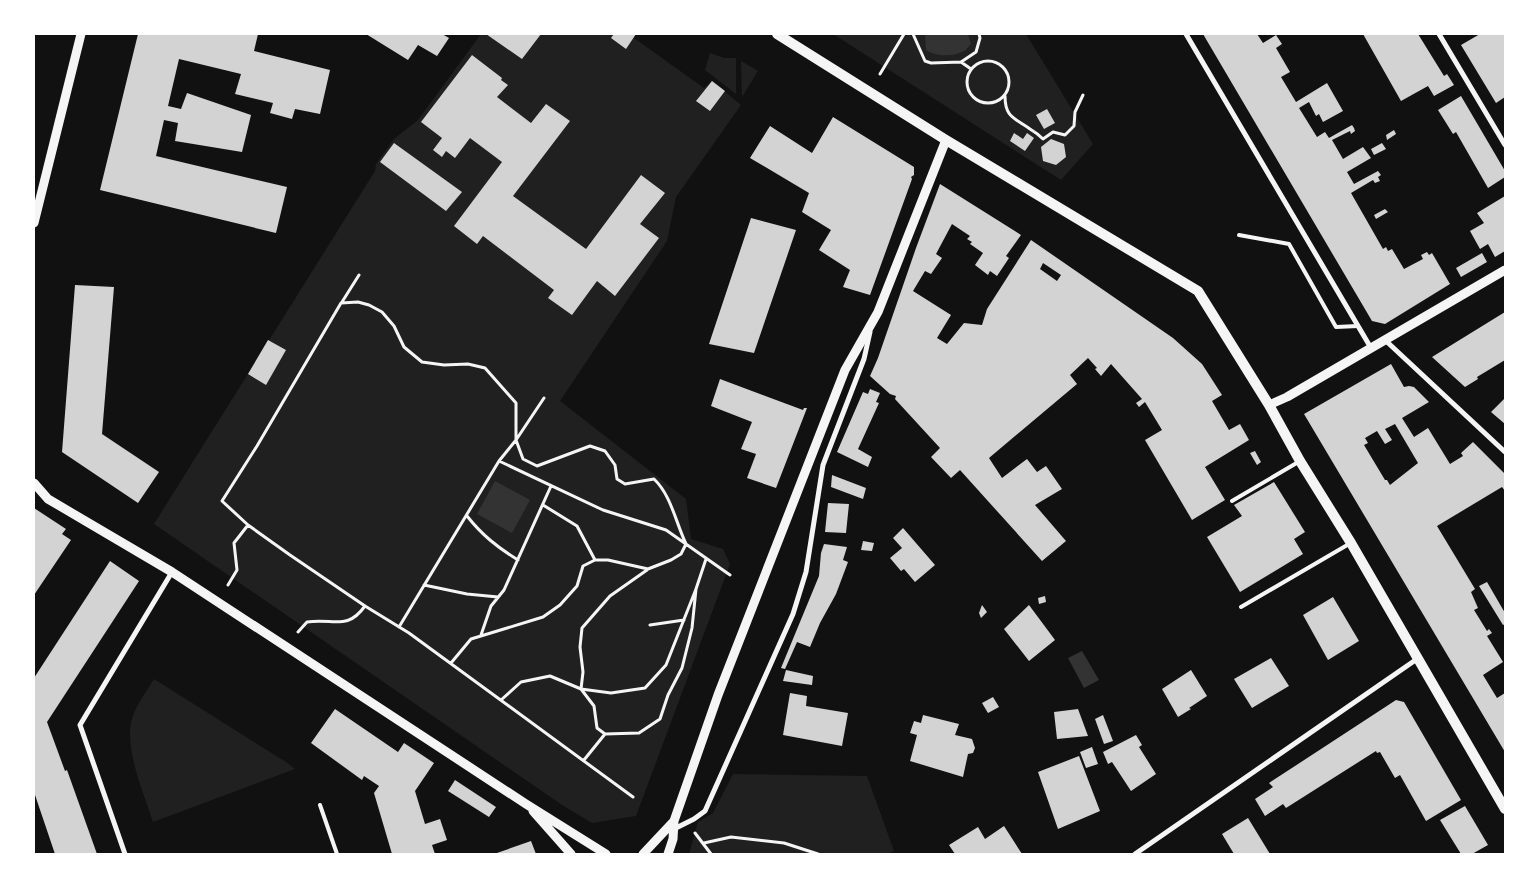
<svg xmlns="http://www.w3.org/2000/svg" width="1539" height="888" font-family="Helvetica,sans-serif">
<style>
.green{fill:#202020}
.water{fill:#333}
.building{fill:#d3d3d3;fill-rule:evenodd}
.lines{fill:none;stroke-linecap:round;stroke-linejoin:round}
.path{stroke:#f5f5f5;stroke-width:3}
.service{stroke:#f5f5f5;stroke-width:4}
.minor{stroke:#f5f5f5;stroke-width:5}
.tertiary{stroke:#f5f5f5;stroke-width:9}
.secondary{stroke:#f5f5f5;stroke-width:10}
</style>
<rect width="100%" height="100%" fill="#111"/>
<path class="green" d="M481,34H636L634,38L704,88L712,81L741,105L676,197L667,241L560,401L686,499L691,539L723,549L730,564L636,816L592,823L562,805L154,524L375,171L376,164L394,139L418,120Z
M833,34H1026L1093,144L1061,180Z
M710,53L724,58H736V94L705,70Z
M741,61L758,71L742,97Z
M154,679L286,762L295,769L153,822C144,793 122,745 133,716C137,703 147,691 154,679Z
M733,774L867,776L894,851L887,854H689L698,822L713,813Z"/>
<path class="water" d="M925,34H968L971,44C970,44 966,50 966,50C955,57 936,57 926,50Z
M495,481L530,500L512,533L477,514Z
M1082,651L1099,680L1084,688L1068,658Z"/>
<path class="building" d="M138,34H258L254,51L330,70L320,114L295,109L292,119L270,113L273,103L235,94L241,74L179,59L168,106L181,109L187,93L251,115L242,152L175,141L178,123L164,120L156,156L287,187L276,233L100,190Z
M366,34H442L449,38L437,56L418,45L408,60Z
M486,34H541L522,59Z
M614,34H636L626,49L611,38Z
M1203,34H1257L1263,43L1276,35L1282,44L1276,48L1290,72L1281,77L1296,102L1327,83L1343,111L1323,122L1319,114L1316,116L1309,102L1299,108L1317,137L1325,132L1329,138L1352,125L1354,128L1355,131L1351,134L1350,131L1332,140L1343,159L1363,147L1371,158L1347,172L1354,184L1378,171L1381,175L1378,177L1380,181L1375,183L1373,180L1351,193L1383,249L1386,247L1388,251L1392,249L1404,269L1423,259L1421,255L1427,252L1429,255L1432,253L1450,284L1385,324L1372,321Z
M1363,34H1418L1444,76L1447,74L1454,85L1434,96L1428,86L1401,101Z
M1480,34H1505V97L1496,103L1461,45Z
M472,55L502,78L501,80L508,85L497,97L531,123L546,104L570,121L513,196L586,249L641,175L665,193L640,224L659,238L615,296L597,281L572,315L548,298L554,290L483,236L477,244L454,226L502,162L470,138L455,158L446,151L442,157L433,150L442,138L421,122Z
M712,81L725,91L710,111L696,101Z
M1461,96L1505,171V177L1488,188L1456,132L1453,134L1438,110Z
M1047,109L1055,123L1044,129L1036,115Z
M833,117L914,167V175L911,177L912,179L870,295L843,287L850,270L819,250L831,230L802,212L809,193L750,158L770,126L812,153Z
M1394,130L1396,134L1387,140L1386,135Z
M1014,133L1023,139L1027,133L1034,138L1025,151L1010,141Z
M1051,139L1064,144L1066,157L1056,165L1043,161L1041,147Z
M394,143L462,192L446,211L380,162Z
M1382,143L1386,149L1374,155L1371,149Z
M940,184L1021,235L1006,256L1009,258L997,276L990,271L988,275L975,265L983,253L970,244L972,242L967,239L970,236L952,224L936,254L942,258L931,274L925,271L913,291L951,315L937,338L947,344L964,323L982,325L987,309L1031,240L1173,338L1202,364L1222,395L1212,401L1229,430L1240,424L1249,440L1205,467L1225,500L1192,520L1145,440L1162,430L1145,402L1139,407L1136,403L1142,399L1111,364L1101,376L1095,369L1097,368L1088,358L1070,375L1077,384L989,458L1002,478L1027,459L1037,472L1046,466L1062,489L1035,505L1066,541L1042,561L960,470L951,478L931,457L940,448L895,399L896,396L890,394L870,376L878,358L916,248ZM1043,263L1061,275L1057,281L1040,269Z
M1505,196V251L1495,257L1488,244L1480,249L1470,231L1484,223L1477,213Z
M1385,209L1388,212L1376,219L1374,215Z
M751,218L796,230L754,353L709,344Z
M1482,253L1487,262L1461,277L1456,268Z
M75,285L114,287L102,434L159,472L138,503L62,452Z
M1505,312V360L1477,377L1478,379L1465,387L1432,357Z
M268,340L286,350L266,385L248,374Z
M1391,364L1404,387L1409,386L1414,387L1429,402L1402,418L1414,437L1428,428L1450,464L1463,456L1461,453L1473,442L1505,474V491L1502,487L1437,526L1475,589L1471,592L1478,608L1474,610L1487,631L1489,629L1492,633L1487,636L1503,662L1483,675L1497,698L1505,693V752L1304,414ZM1395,424L1418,463L1390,485L1387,480H1385L1364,445L1368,443L1365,438L1377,431L1385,444L1392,440L1385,429Z
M720,379L803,410L804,408H807L776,488L747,478L756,454L741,449L752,422L711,406Z
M870,389L880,393L876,402L879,403L858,449L872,457L868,467L837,452L863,392L868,394Z
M1505,398V424L1491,412Z
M1255,451L1261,462L1257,465L1250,453Z
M832,475L866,488L863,499L831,487Z
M1274,482L1305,532L1294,539L1303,554L1240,592L1207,537L1242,516L1234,505Z
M828,503L849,504L846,533L825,532Z
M34,508L66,529L62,534L71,540L34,595Z
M903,528L935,565L915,582L904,569L901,571L890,558L902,548L893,538Z
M863,541L874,543L872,551L861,550Z
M824,544L847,547L843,560L848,562L836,594L820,623L810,647L797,642L785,669L781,668L819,576L821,553Z
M110,561L139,581L47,722L65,771L67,770L97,854H55L34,792V678Z
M1487,582L1505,613V624L1503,625L1479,586Z
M1045,596L1046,602L1039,604L1038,598Z
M1333,597L1359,641L1328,660L1303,615Z
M982,605L987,612L981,618L979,613Z
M1029,605L1055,640L1029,661L1004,629Z
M1271,658L1289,686L1252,708L1234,679Z
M786,670L813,676L812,685L783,681Z
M1191,670L1207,696L1189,708L1191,709L1178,717L1162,689Z
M790,693L807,696L806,706L848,713L842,746L783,735Z
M993,697L999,707L988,713L982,703Z
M1396,700L1404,702L1461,800L1426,821L1400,775L1395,778L1380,752L1377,753L1376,751L1286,808L1283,804L1265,816L1255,799L1273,787L1269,783Z
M335,709L398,752L404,743L434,763L415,791L425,824L440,819L447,840L432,845L435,854H392L374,793L379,786L364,776L362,780L311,743Z
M1078,709L1088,736L1057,739L1054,712Z
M923,715L959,724L955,735L972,739L975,748L973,753L968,754L963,777L910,761L917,735L910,733L914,721L921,723Z
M1103,715L1113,741L1104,744L1095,719Z
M1136,735L1142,745L1139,747L1156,774L1131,791L1112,762L1108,764L1103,752Z
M1092,747L1098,764L1086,768L1080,752Z
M1079,756L1100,811L1058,829L1038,772Z
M455,780L496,807L489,817L448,791Z
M1465,806L1488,845L1472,854H1461L1440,820Z
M1248,818L1270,854H1234L1222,834Z
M1004,826L1022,854H955L949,845L978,827L985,839Z
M531,841L536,854H494Z"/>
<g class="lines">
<path class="path" d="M913,34L925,61L931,63L961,62L971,69
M967 82a21 21 0 1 1 42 0a21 21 0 1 1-42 0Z
M961,62L976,52L980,38L979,34
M880,74L904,34
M1005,96C1005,118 1015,118 1030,129C1035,132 1039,135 1043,139L1053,132L1065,135L1074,126L1075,112L1083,95
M342,302L359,275
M543,505L577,526L595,560
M467,516C482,535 497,547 518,560
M647,570L610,596L582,628L580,647L583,672L581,689L611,693L645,688L666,665L696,589
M228,585L237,570L234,543L248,525
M424,585L467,594L498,597
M650,625L684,620
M399,627L499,461
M298,632L307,622C334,618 347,631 365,606
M481,635L491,606L504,590L551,486
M451,663L471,639L543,617L560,605L577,586L583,566L595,560H608L648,569L671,560L681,554L686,544C676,523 671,495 654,479L625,484L617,479L615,465L605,451L590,446L537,466L523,459L516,440L544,398
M501,700L521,682L550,676L581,689L594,706L597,728L605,734
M584,760L605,734L639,733L660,719L668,695L682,668L692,628L696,589L706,559
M633,797L409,633L365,606L290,555L248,525L222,501L257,446L341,303L358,302L369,305L382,312L394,326L404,347L422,362L444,365L468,364L485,368L516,403V440L499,461L603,510L666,530L730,575
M695,833L711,854
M704,843L731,837L784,843L818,854"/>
<path class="service" d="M1239,235L1289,244L1336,327L1358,326
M1232,501L1300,461
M1241,607L1349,544
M320,805L337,854"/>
<path class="minor" d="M1186,34L1371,348
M1439,34L1505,145
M1385,340L1505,452
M674,829L694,819L705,811L793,614L806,572L823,465L864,359L870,332
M125,854L80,725L172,572
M1135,854L1417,659"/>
<path class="tertiary" d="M34,223L81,34
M1269,405L1287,397L1505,270
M34,483L48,499L172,572L526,804L606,854
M533,811L571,854
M643,854L674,821L718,695L845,370L878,312L946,140
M668,854L673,839L674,821"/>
<path class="secondary" d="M777,34L946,140L1198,291L1269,405L1300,461L1351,543L1505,809"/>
</g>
<rect width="1539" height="888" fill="none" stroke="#ffffff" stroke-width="70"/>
</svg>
